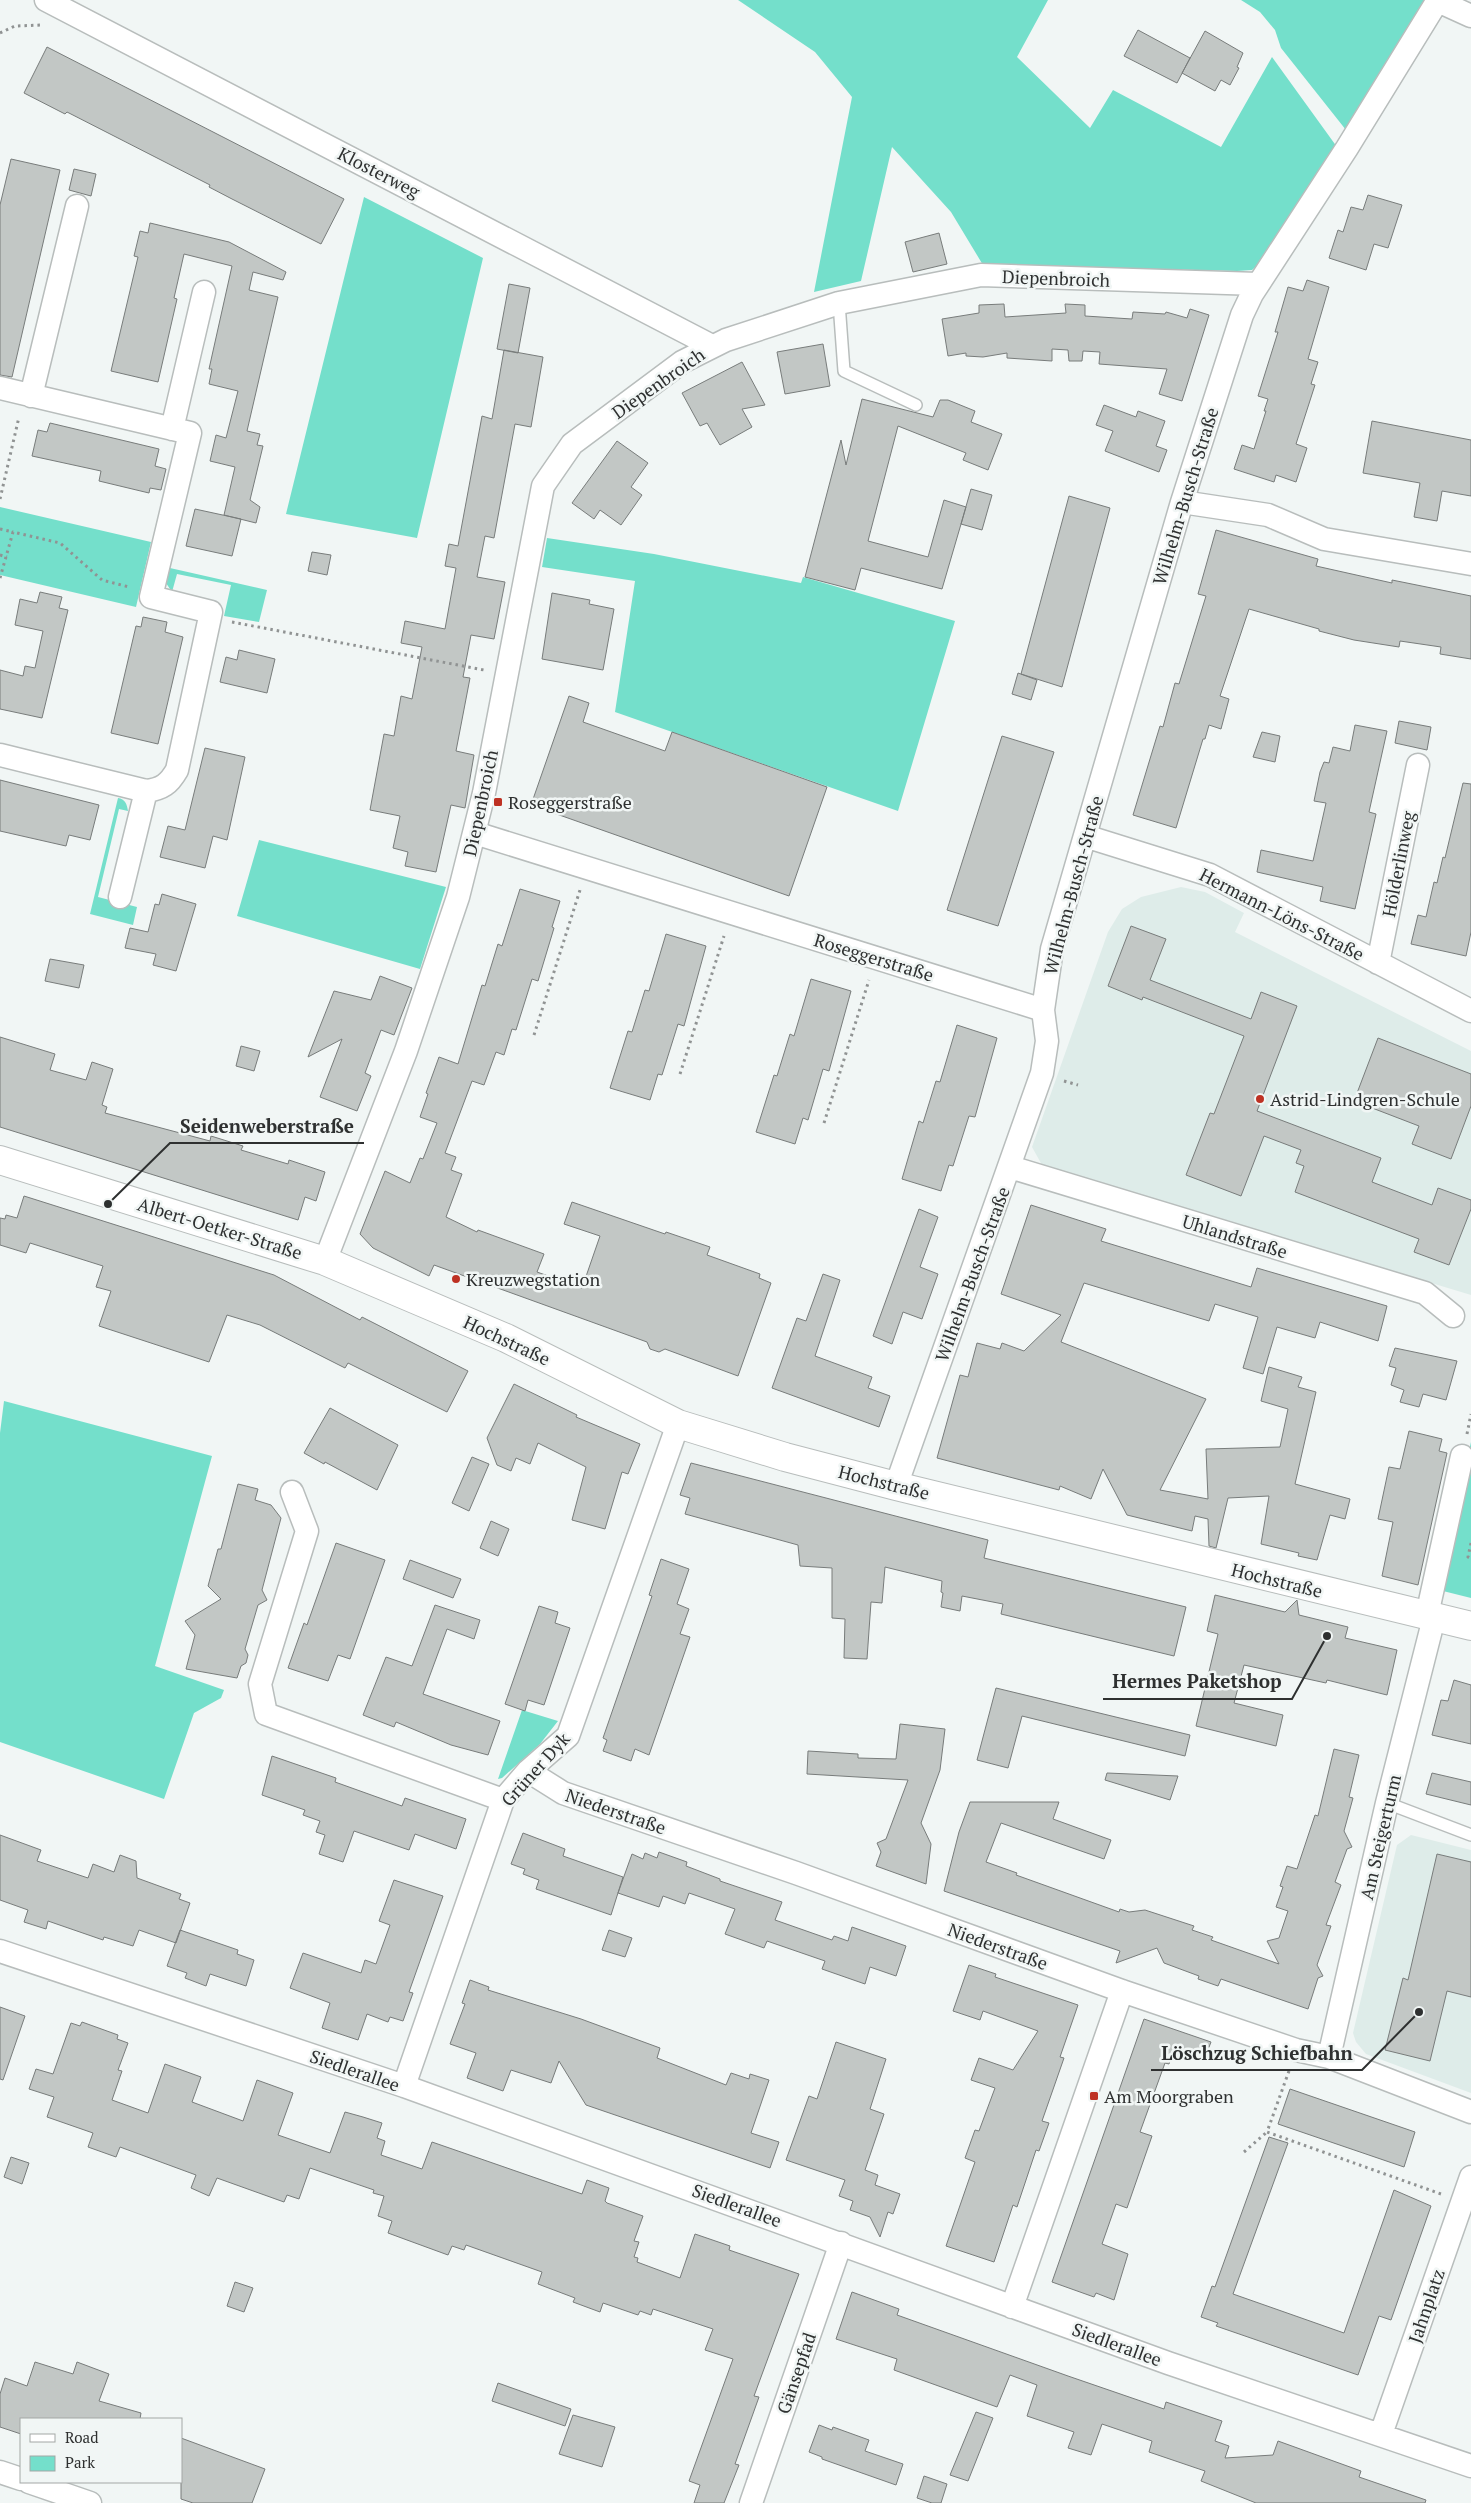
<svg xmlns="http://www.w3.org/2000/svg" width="1471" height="2503" font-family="'PT Serif',serif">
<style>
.built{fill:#deece9}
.green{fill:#74dfcb}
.building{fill:#c2c7c5;stroke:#787c7b}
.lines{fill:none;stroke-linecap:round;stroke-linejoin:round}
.lane-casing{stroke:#b8bdbc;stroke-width:14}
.street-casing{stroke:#b8bdbc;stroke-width:25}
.secondary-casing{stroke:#b8bdbc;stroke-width:30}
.path{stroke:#909393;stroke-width:3;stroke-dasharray:2.5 4;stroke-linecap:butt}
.lane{stroke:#fff;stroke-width:11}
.street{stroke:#fff;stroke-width:22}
.secondary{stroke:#fff;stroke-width:28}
.poi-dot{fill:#be3123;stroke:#f1f6f5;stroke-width:2}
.labels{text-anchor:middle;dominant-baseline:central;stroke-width:5;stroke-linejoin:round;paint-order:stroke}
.street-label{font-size:18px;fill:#2e3030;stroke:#f1f6f5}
.poi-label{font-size:18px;fill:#2e3030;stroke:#f1f6f5;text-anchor:start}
.leader{fill:none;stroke:#2e3030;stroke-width:2}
.callout-dot{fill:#2e3030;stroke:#f1f6f5;stroke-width:2}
.callout-label{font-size:19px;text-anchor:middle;font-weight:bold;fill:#2e3030;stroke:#f1f6f5;stroke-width:5;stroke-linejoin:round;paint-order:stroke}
</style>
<rect width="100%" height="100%" fill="#f1f6f5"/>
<path class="built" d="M1181,887L1205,892L1244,913L1235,932L1471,1051V1295L1042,1165L1032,1147L1108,932L1122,909L1141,897Z
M1411,1835L1471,1850V2093L1366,2054L1356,2042L1353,2033L1397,1845Z"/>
<path class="green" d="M738,0H1048L1017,57L1090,128L1113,90L1221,147L1272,57L1337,147L1264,260L1252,270L1237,271L983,265L951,212L892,147L861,281L814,292L852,97L815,52Z
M1241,0H1429L1346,130L1281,48L1275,30L1260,12Z
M364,197L483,258L417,538L286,514Z
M0,507L151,542L136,607L0,575Z
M547,538L654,554L801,583L803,577L955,621L898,811L615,712L635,581L542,567Z
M170,568L267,590L259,622L224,616L231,585L177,574L172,592L166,583Z
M118,798C125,799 127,804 128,811L119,809L98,897L137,907L133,925L90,914Z
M259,840L446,887L420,969L237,916Z
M4,1401L212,1456L155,1666L224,1690L221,1698L194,1713L164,1799L0,1742V1433Z
M1471,1442V1598L1439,1590Z
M522,1710L558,1721L540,1744L502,1778L498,1779Z"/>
<path class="building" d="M1138,30L1190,58L1177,83L1124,56Z
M1205,31L1243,53L1237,67L1239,68L1230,85L1221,80L1215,91L1182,73Z
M47,47L344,199L321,244L232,199L209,187L210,185L67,112L65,114L24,93Z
M11,159L60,170L12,377L0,375V205Z
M74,169L96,174L91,196L69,190Z
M1368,195L1402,205L1388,248L1374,244L1366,270L1329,258L1338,230L1343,232L1351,207L1363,210Z
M150,223L229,242L286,272L283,280L253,272L249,290L278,297L247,431L260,434L257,445L263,446L250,500L260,507L256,523L224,515L235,467L210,461L216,435L226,438L238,391L209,384L212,369H209L232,266L184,254L174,298L177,299L158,382L111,371L138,257L134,256L140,231L148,233Z
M939,233L947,264L913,272L905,242Z
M1307,280L1329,287L1308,359L1318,362L1311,384L1315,385L1296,444L1307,448L1296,482L1276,475L1274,482L1234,469L1242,445L1254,449L1266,411H1264L1268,399L1258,396L1278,332H1275L1288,287L1303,291Z
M509,284L530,288L518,353L497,349Z
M1004,304L1005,317L1066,313L1065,304L1085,305V316L1132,319L1133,312L1165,314L1166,312L1187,318L1190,309L1209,315L1182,401L1159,394L1167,369L1099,364L1100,352L1083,351L1082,361H1069L1068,350L1052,349V361L1007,358V353L983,357L966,356V353L948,356L942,319L979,313V305Z
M823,344L830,386L785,394L777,352Z
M504,350L543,357L531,427L515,424L494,538L485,536L477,577L505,582L494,639L471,635L463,677L470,678L456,751L474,755L465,808L451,805L436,872L405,866L408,852L393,848L400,816L370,810L384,734L394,736L401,696L412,699L422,647L401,643L405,621L445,629L456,568L445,566L449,544L458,546L482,416L492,419Z
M742,362L765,405L742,409L752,427L720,445L707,423L700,426L682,393Z
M862,399L933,417L940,400H948L975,411L971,422L1002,434L988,470L963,460L966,453L898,426L868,541L928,557L944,500L966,507L942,589L861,568L855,590L805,577L841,440L846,465Z
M1104,405L1136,417L1138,411L1165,421L1156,446L1167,450L1159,472L1105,451L1113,431L1096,425Z
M1372,421L1471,440V496L1442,491L1437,521L1414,517L1420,483L1363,473Z
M50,423L159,449L155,466L166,469L161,490L150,488L149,493L99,481L101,471L32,456L38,430L47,432Z
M617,441L648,463L631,487L642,495L621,525L600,510L594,519L572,503Z
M971,489L992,495L982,530L961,524Z
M1069,496L1110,508L1062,687L1021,674Z
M195,509L241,519L232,556L186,546Z
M1216,530L1318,559L1316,566L1392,583V580L1471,596V659L1440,654L1441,647L1400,641L1399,647L1354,640L1319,631V629L1249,609L1220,696L1229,699L1221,729L1209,725L1205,739H1203L1176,828L1133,815L1160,726L1163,727L1175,683L1179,684L1206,596L1198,594Z
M312,552L331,555L327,575L308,571Z
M40,592L62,597L59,608L68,610L42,718L0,709V670L23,676L25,666L35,668L43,631L15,625L20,599L37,603Z
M552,593L590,600L589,604L614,609L603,670L542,659Z
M143,617L167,622L165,632L183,637L158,744L111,733L136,626L141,627Z
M239,650L275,659L267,693L220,682L226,657L237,660Z
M1018,673L1037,680L1031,700L1012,694Z
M569,696L589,703L583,722L665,751L672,732L827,787L789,896L531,805Z
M1399,721L1431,727L1427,750L1395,743Z
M1355,725L1387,731L1369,812L1376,814L1355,909L1320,901L1323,887L1257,872L1261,850L1313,861L1326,803L1314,801L1320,772L1324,762L1329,763L1333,747L1350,751Z
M1262,732L1280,736L1275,762L1253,757Z
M1002,736L1054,752L998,926L947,910Z
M205,748L245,757L227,840L213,836L205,868L160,857L168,826L185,830Z
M0,780L99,805L90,840L69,835L66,846L0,831Z
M1463,783L1471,784V932L1466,956L1411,944L1418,915L1426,917L1434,882L1437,883L1443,857L1445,858Z
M520,889L560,901L552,927L554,928L538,981L532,979L516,1030L512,1029L504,1055L496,1052L484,1085L472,1081L445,1153L456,1157L451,1170L462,1174L446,1217L477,1232L478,1230L544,1254L537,1272L582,1288L600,1236L564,1224L572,1202L665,1234L666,1232L710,1247L707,1255L760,1274L759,1278L771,1283L738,1376L665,1349L659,1352L650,1349L647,1342L434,1265L429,1276L373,1248L360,1234L385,1171L410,1183L420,1158L423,1159L437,1123L420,1117L428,1094L426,1093L439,1057L458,1064L482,985L485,986L498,944L502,946Z
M162,894L196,904L176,971L153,965L156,954L125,948L130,928L148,932L155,904L159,905Z
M1131,926L1166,939L1150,980L1251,1019L1261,992L1297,1006L1257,1111L1381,1158L1372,1182L1432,1205L1438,1188L1471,1200V1209L1449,1265L1414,1252L1419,1239L1295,1192L1304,1166L1296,1163L1301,1150L1264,1136L1241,1196L1186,1175L1210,1113L1214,1114L1244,1036L1143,997L1142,1000L1108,986Z
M666,934L706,946L684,1026L678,1024L662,1075L658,1074L650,1100L610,1088L628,1031L632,1032L645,990L649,991Z
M50,959L84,965L79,988L45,981Z
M380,976L412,988L394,1035L381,1030L365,1073L371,1076L357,1111L320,1097L342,1039L308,1057L334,991L371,1000Z
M811,979L851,991L829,1071L823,1069L808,1120L803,1118L795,1144L756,1132L774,1075L777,1076L790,1034L794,1036Z
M957,1025L997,1038L975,1117L969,1116L953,1166L949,1165L941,1191L902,1179L919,1121L923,1123L936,1081L940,1082Z
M0,1037L55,1054L50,1070L86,1080L92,1062L113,1069L102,1105L107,1107L105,1113L210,1141L211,1136L243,1146L241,1150L288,1164L289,1160L325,1172L316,1201L305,1197L298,1220L0,1127Z
M1378,1038L1471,1074V1106L1451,1159L1412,1144L1419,1126L1354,1101Z
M241,1046L260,1051L254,1071L236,1066Z
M24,1196L274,1275L360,1320L362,1317L468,1371L447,1412L348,1363L345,1368L260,1325L227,1315L209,1362L99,1326L111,1291L96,1287L103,1266L30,1243L26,1253L0,1245V1218L5,1219L6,1215L17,1218Z
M1031,1205L1106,1229L1101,1241L1251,1287L1257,1268L1387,1306L1378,1341L1320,1322L1315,1338L1277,1327L1263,1374L1243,1368L1258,1317L1215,1304L1209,1321L1084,1283L1061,1342L1206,1399L1160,1490L1208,1499L1206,1449L1280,1447L1288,1409L1261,1401L1269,1367L1302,1377L1298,1387L1316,1392L1295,1484L1350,1499L1345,1519L1330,1515L1317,1560L1298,1556L1299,1553L1261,1544L1269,1496L1228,1498L1216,1548L1209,1546L1208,1519L1195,1516L1192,1531L1127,1515L1103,1469L1091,1499L1060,1486L1059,1490L937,1458L960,1375L968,1377L977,1343L1000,1349L1002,1343L1024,1351L1061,1315L1001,1294Z
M919,1209L938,1217L920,1267L938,1274L922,1319L903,1312L892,1344L873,1336Z
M823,1274L840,1280L815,1356L872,1377L868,1388L890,1396L879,1427L772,1388L797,1318L806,1321Z
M1395,1348L1457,1361L1446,1400L1423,1394L1419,1407L1400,1402L1404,1390L1391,1385L1396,1368L1389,1366Z
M514,1384L577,1415L576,1417L640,1444L628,1474L622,1472L605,1529L572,1520L586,1467L538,1443L530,1464L516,1458L511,1471L497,1465L487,1438Z
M330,1408L398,1445L377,1490L325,1462L324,1464L304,1453Z
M1409,1431L1442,1439L1439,1451L1447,1453L1418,1585L1382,1576L1393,1522L1378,1519L1389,1467L1400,1469Z
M472,1457L489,1464L469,1511L452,1503Z
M691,1463L988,1540L984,1558L1186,1607L1174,1656L1001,1614L1003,1604L962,1596L960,1611L941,1607L943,1593L941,1592L942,1581L885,1567L882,1603L871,1602L867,1659L844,1658L845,1619L832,1618V1568L800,1566L798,1545L685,1514L690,1498L680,1495Z
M238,1484L258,1489L255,1500L271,1505L281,1518L262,1590L267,1600L258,1605L245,1649L248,1655L246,1663L241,1666L237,1678L186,1669L195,1635L185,1621L221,1599L208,1586L218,1549H221Z
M491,1521L509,1529L498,1556L480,1548Z
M336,1543L385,1560L350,1659L338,1655L328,1681L288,1668L304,1623L307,1625Z
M661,1559L689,1569L677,1604L689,1609L680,1634L690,1637L649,1755L635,1749L631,1761L603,1751L607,1740L603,1738L652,1596L649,1595Z
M410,1560L461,1579L453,1598L403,1579Z
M1215,1595L1285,1612L1297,1600L1299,1615L1348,1627L1345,1638L1397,1650L1387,1695L1327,1680L1326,1683L1244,1665L1234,1703L1283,1715L1276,1746L1196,1726L1218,1634L1207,1631Z
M435,1605L480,1620L474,1639L447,1629L423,1694L500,1721L488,1755L451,1745L396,1722L394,1727L363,1715L386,1657L412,1666Z
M539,1606L558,1612L555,1623L570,1628L544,1705L528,1700L525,1711L505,1704Z
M1454,1680L1471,1685V1744L1432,1735L1441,1700L1448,1701Z
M996,1688L1190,1735L1185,1756L1022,1716L1008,1768L977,1760Z
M900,1724L945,1729L940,1770L921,1823L931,1844L926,1884L876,1866L881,1852L877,1843L886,1839L908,1780L807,1774L808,1751L858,1754V1758L896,1759Z
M1334,1749L1359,1755L1349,1797L1353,1798L1344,1831L1352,1847L1347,1849L1335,1882L1341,1885L1326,1925L1331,1926L1317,1965L1323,1976L1318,1978L1308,2009L1221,1979L1218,1986L1198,1979L1199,1976L1164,1963L1157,1948L1116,1963L1120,1951L944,1891L959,1832L970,1802H1059L1053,1819L1111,1840L1104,1859L1001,1823L986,1862L1017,1873L1016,1875L1119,1912L1120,1909L1129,1912L1145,1910L1194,1926L1192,1930L1213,1937L1211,1940L1279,1964L1267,1941L1279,1938L1288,1911L1276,1907L1283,1887L1280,1886L1287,1866L1297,1869L1315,1815L1318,1816Z
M272,1756L336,1778L335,1782L402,1806L405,1798L466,1819L456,1849L415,1834L409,1850L354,1831L343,1862L319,1854L325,1835L316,1832L320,1821L303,1815L305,1810L262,1795Z
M1107,1773L1178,1776L1170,1800L1105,1780Z
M1432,1773L1471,1782V1805L1426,1794Z
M523,1833L565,1849L563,1856L623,1877L611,1915L536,1889L539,1880L523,1874L525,1869L511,1864Z
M0,1835L41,1850L37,1861L88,1878L93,1864L114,1872L120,1855L136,1861L137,1878L181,1894L179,1899L190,1903L176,1943L139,1930L133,1946L104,1937L103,1940L48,1921L46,1929L24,1922L28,1910L0,1900Z
M659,1852L687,1862L686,1866L720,1879V1881L782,1902L775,1920L832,1940L834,1936L848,1941L852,1927L906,1946L896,1976L870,1967L865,1984L822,1969L825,1961L767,1941L764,1948L725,1934L735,1909L689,1893L685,1904L663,1896L659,1907L618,1893L632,1854L643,1859L645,1853L657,1858Z
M1437,1854L1471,1862V1997L1447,1991L1430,2061L1385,2050L1403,1978L1408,1980Z
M394,1880L443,1896L409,1992L413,1993L403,2021L390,2017L388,2022L367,2014L358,2040L322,2028L330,2003L290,1988L303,1953L361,1973L365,1960L376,1964L390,1925L379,1921Z
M180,1930L238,1950L237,1954L254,1960L246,1986L210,1974L206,1986L185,1978L187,1973L167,1966Z
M609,1930L632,1938L625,1957L602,1950Z
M969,1965L996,1974L995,1977L1078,2005L1060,2057L1064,2058L1042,2121L1049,2123L1039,2151L1036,2150L1017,2207L1013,2205L994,2262L946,2246L975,2162L965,2158L975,2130L979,2131L995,2088L971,2080L979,2058L1013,2070L1038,2031L983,2011L980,2020L953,2011Z
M470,1980L489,1987L488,1990L581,2019L660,2048L657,2058L726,2085L731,2073L749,2079L750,2074L769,2080L751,2133L779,2142L770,2168L586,2105L559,2061L551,2083L511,2070L503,2091L467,2078L476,2053L450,2044L465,2004L462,2003Z
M0,2007L25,2016L3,2080L0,2079Z
M1144,2019L1211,2042L1204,2060L1174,2048L1169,2064L1165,2063L1140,2132L1152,2136L1127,2208L1116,2204L1102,2244L1128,2254L1114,2300L1096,2293L1094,2297L1052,2282Z
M82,2022L118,2035L117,2039L128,2043L118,2070L122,2071L112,2100L148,2113L165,2064L201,2077L192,2102L243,2121L257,2080L293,2093L278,2135L330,2153L345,2112L363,2117L382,2123L377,2138L385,2141L381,2155L422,2169L432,2142L582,2194L587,2180L609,2188L605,2201L607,2203L643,2216L634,2241L639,2242L634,2257L638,2258L637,2262L680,2278L695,2234L730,2246L729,2250L799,2274L754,2396L759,2397L735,2464L739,2465L724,2503H694L700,2485L689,2481L733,2359L705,2350L713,2329L653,2309L651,2315L640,2311L638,2315L603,2303L600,2312L573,2302L575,2298L538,2284L542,2272L466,2245L464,2250L452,2246L448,2255L407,2240L388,2233L392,2221L378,2216L384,2196L373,2193L374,2190L310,2168L299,2199L287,2195L284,2202L217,2178L209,2196L191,2188L196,2175L120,2147L116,2157L88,2147L93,2133L47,2117L54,2097L29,2089L36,2069L53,2074L71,2023L80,2026Z
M836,2042L886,2059L870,2109L884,2114L865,2170L878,2175L875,2185L900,2194L893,2214L888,2212L880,2237L870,2217L850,2210L853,2201L839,2196L845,2180L786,2160L809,2096L817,2099Z
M1290,2089L1415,2132L1404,2167L1278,2124Z
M1269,2137L1288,2143L1233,2294L1344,2333L1394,2190L1431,2206L1391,2320L1379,2316L1358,2375L1216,2326L1218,2323L1201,2317L1212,2286L1215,2287Z
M11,2157L29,2163L22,2184L4,2177Z
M235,2282L253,2288L244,2312L227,2306Z
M852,2292L899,2309L897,2315L1068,2376L1164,2409L1166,2402L1222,2421L1215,2441L1229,2446L1225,2458L1273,2455L1278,2441L1361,2471L1359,2477L1426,2500L1425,2503H1256L1201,2481L1205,2471L1149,2452L1152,2441L1102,2424L1091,2455L1068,2448L1074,2432L1027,2416L1037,2385L1010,2375L997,2407L894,2370L897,2359L836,2339Z
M35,2362L73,2374L77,2362L109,2374L99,2401L141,2413L140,2419H21V2434L0,2427V2394L5,2378L27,2386Z
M498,2383L571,2409L565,2426L492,2401Z
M976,2412L993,2418L968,2481L950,2475Z
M573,2415L615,2427L602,2467L559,2454Z
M819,2425L832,2430L833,2427L869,2440L865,2451L903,2464L896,2485L822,2459V2457L809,2452Z
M181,2438L265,2469L252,2503H193L181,2499Z
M924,2476L947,2484L941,2503H932L917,2498Z"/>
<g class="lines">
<g class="lane-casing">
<path id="lane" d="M839,303L844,371L916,405
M1387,1803L1471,1835"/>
</g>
<g class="street-casing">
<path id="street" d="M46,0L712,346
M1438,1L1471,16
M0,388L190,433L151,597L211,612L177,770C169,784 162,789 146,791
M31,396L77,206
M172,429L204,292
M1182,502L1268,515L1324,539L1471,564
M0,755L146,791L120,897
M475,833L1043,1010
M1085,836L1210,875L1471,1011
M1378,963L1418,765
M1010,1167L1425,1293L1453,1316
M325,1261L406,1051L458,897L484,793L543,486L572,444L682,362L726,340L839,303L981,275L1258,284
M896,1486L1042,1073L1047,1041L1043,1010L1052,949L1182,502L1242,315L1252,294L1347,148L1438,0
M292,1492L307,1531L260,1684L266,1714L503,1800
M528,1771L563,1793L796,1873L1122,1991L1296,2050L1329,2057L1471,2112
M0,1951L404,2086L1168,2363L1471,2466
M1329,2057L1387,1803L1434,1618L1429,1606L1462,1456
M404,2086L503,1800L528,1771L568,1736L678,1424
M1012,2307L1122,1991
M1381,2434L1471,2177
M0,2472L21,2479
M29,2482L90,2503
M751,2503L841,2243"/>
</g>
<g class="secondary-casing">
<path id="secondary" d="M0,1160L325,1261L506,1338L678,1424L785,1457L896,1486L1471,1626"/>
</g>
<path class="path" d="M0,33L15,26L41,25
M0,499L19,417
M0,529L13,532
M0,555L7,557
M0,578L13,532L60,543L102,580L129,587
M232,622L484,670
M534,1035L580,890
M680,1074L724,936
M1064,1081L1078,1085
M824,1123L869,980
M1467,1434L1471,1414
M1471,1543L1468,1557L1471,1558
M1289,2071L1267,2132L1441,2194
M1244,2152L1267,2132"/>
<use href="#lane" class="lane"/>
<use href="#street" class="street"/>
<use href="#secondary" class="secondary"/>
</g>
<g class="poi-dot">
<rect x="493" y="797" width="10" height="10" rx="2.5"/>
<circle cx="1260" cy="1099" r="5"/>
<circle cx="456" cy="1279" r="5"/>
<rect x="1089" y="2091" width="10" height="10" rx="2.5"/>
</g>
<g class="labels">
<g class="street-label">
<text transform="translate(379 172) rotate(27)">Klosterweg</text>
<text transform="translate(1056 278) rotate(2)">Diepenbroich</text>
<text transform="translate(658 383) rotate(-35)">Diepenbroich</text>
<text transform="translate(1185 496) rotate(-73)">Wilhelm-Busch-Straße</text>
<text transform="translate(480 803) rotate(-78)">Diepenbroich</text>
<text transform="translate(1398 864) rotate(-79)">Hölderlinweg</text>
<text transform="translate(1073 885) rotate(-75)">Wilhelm-Busch-Straße</text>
<text transform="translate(1282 914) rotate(27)">Hermann-Löns-Straße</text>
<text transform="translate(874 957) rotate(17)">Roseggerstraße</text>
<text transform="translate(220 1228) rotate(17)">Albert-Oetker-Straße</text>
<text transform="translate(1235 1236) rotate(17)">Uhlandstraße</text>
<text transform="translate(972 1274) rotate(-70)">Wilhelm-Busch-Straße</text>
<text transform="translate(507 1340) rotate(25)">Hochstraße</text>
<text transform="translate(884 1482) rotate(14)">Hochstraße</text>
<text transform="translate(1277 1580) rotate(14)">Hochstraße</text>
<text transform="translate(535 1769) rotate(-48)">Grüner Dyk</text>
<text transform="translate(616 1811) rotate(19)">Niederstraße</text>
<text transform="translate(1380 1837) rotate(-77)">Am Steigerturm</text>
<text transform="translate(998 1946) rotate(20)">Niederstraße</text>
<text transform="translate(355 2070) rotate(19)">Siedlerallee</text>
<text transform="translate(737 2205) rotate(20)">Siedlerallee</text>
<text transform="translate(1426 2306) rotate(-71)">Jahnplatz</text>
<text transform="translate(1117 2344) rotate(20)">Siedlerallee</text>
<text transform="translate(796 2373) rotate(-71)">Gänsepfad</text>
</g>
<g class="poi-label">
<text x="508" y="802">Roseggerstraße</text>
<text x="1270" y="1099">Astrid-Lindgren-Schule</text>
<text x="466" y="1279">Kreuzwegstation</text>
<text x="1104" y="2096">Am Moorgraben</text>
</g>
</g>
<path class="leader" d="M108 1204L170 1143H364M1327 1636L1292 1699H1103M1419 2012L1362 2070H1151"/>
<g class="callout-dot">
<circle cx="108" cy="1204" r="5"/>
<circle cx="1327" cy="1636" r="5"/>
<circle cx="1419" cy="2012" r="5"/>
</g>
<g class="callout-label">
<text x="267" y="1133">Seidenweberstraße</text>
<text x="1197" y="1688">Hermes Paketshop</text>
<text x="1257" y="2060">Löschzug Schiefbahn</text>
</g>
<rect x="20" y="2418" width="162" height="65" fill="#f1f6f5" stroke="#a3a7a6"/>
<rect x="30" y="2434" width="25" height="8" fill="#ffffff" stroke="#a3a7a6"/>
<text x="65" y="2443" font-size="15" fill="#2e3030">Road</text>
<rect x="30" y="2456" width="25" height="15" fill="#74dfcb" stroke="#a3a7a6"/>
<text x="65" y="2468" font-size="15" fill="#2e3030">Park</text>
</svg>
